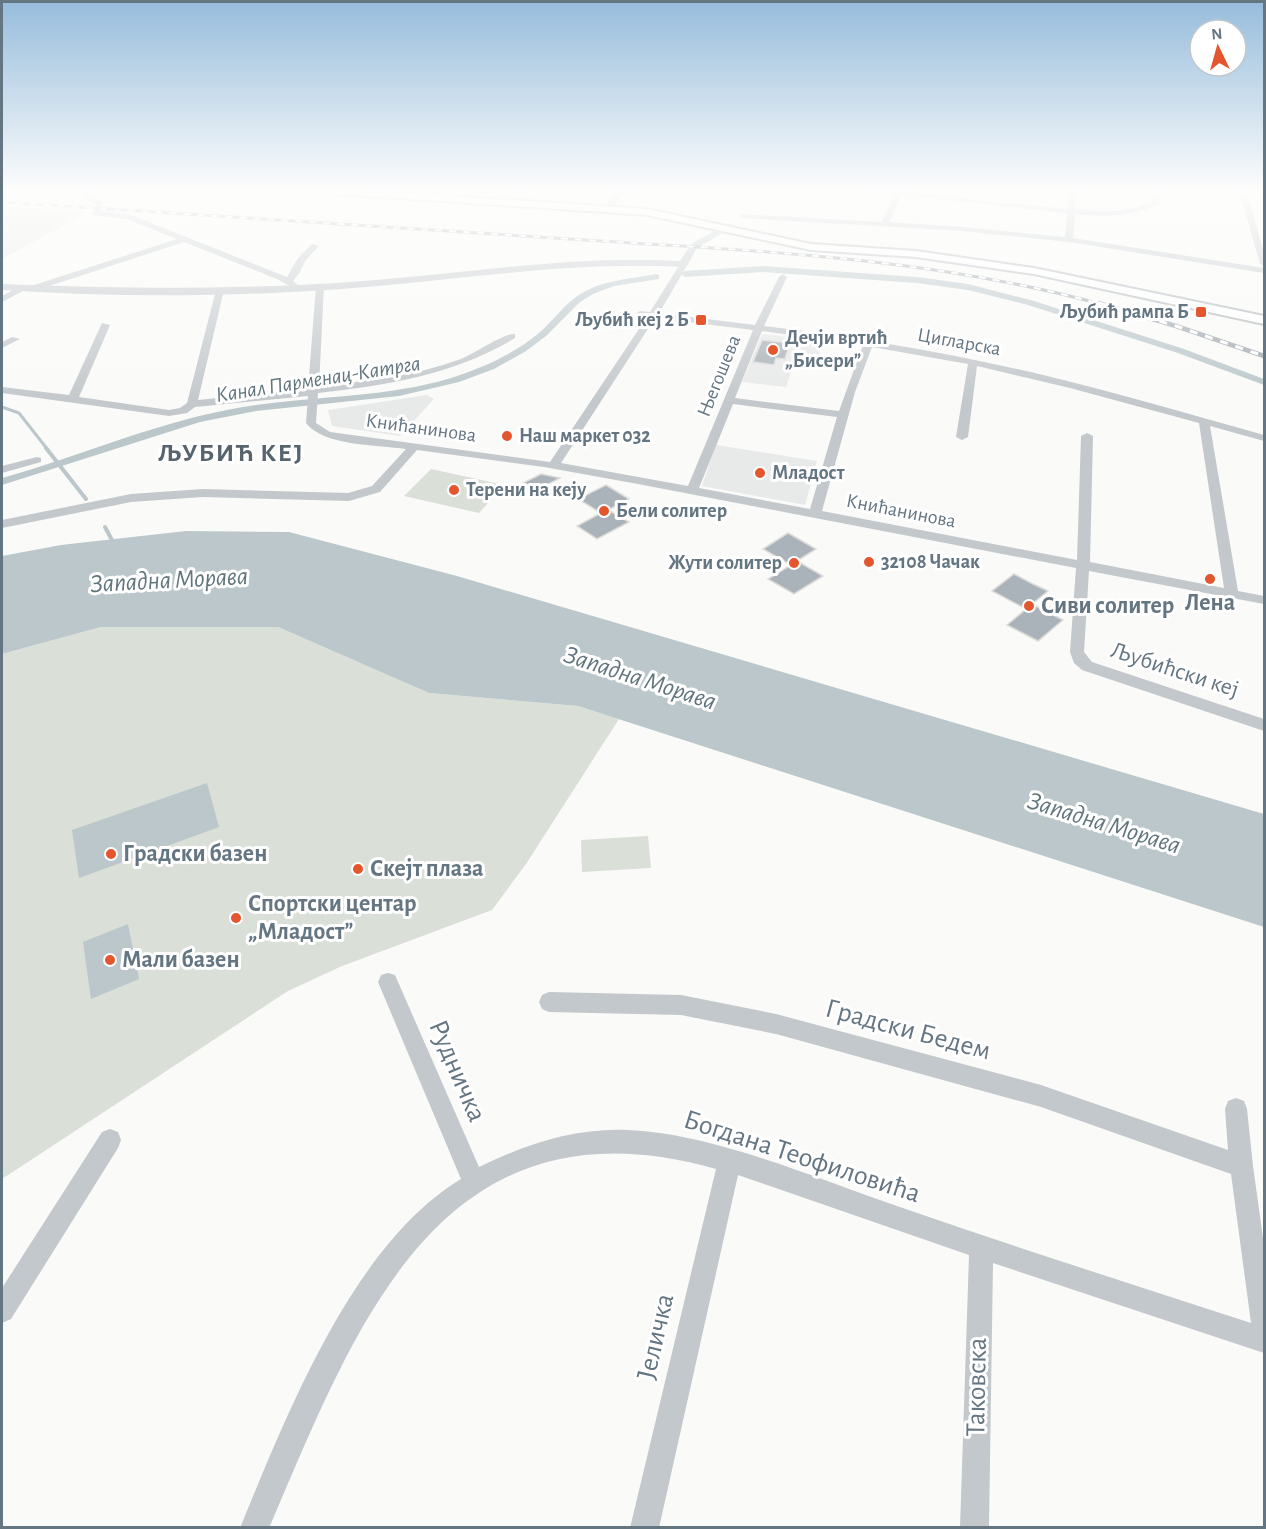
<svg xmlns="http://www.w3.org/2000/svg" width="1266" height="1529" font-family="'Alegreya Sans',sans-serif">
<style>
.built{fill:#e8e9e9}
.green{fill:#dadfd7}
.water{fill:#bbc7cb}
.lines{fill:none;stroke-linecap:round;stroke-linejoin:round}
.stream-far1{stroke:#bbc7cb;stroke-width:3}
.stream{stroke:#bbc7cb;stroke-width:4}
.canal{fill:#bbc7cb;fill-rule:evenodd}
.building{fill:#aab3b9;stroke:#dcdcda;stroke-width:1.5}
.secondary-casing{stroke:#b3babf;stroke-width:4}
.minor{fill:#c3c8cc;fill-rule:evenodd}
.tertiary{fill:#c3c8cc;fill-rule:evenodd}
.secondary{fill:#fff;fill-rule:evenodd}
.rail-far1-casing{stroke:#a2aab0;stroke-width:3}
.rail-casing{stroke:#a2aab0;stroke-width:4.5}
.rail-far1{stroke:#fff;stroke-width:2;stroke-dasharray:7;stroke-linecap:butt}
.rail{stroke:#fff;stroke-width:3;stroke-dasharray:8;stroke-linecap:butt}
.poi-dot{fill:#e4572e;stroke:#fff;stroke-width:2}
.labels{text-anchor:middle;dominant-baseline:central;stroke-width:6;stroke-linejoin:round;paint-order:stroke}
.far-poi-label{font-size:20px;font-weight:bold;fill:#657683;stroke:#fff;text-anchor:start}
.far-street-label{font-size:20px;fill:#657683;stroke:#fff}
.far-water-label{font-size:22px;font-style:italic;fill:#60757c;stroke:#fff}
.poi-label{font-size:24px;font-weight:bold;fill:#657683;stroke:#fff;text-anchor:start}
.street-label{font-size:24px;fill:#657683;stroke:#fff}
.far-district-label{font-size:26px;font-weight:bold;letter-spacing:1.5px;fill:#57646e;stroke:#fff}
.water-label{font-size:26px;font-style:italic;fill:#60757c;stroke:#fff}
.near-street-label{font-size:28px;fill:#657683;stroke:#fff}
</style>
<rect width="100%" height="100%" fill="#fafaf8"/>
<path class="built" d="M2,206L88,212L2,259Z
M762,334L823,341L818,360L796,358L786,387L742,382Z
M427,395L434,399L400,436L332,426L328,410Z
M716,445L817,461L805,505L702,486Z"/>
<path class="green" d="M431,469L504,485L479,513L404,496Z
M101,627H278L429,693L578,706L619,719L526,864L492,910L342,966L288,991L2,1179V654Z
M648,836L651,868L582,872L581,840Z"/>
<path class="water" d="M186,531L289,532L457,576L1264,814V927L578,706L429,693L278,627H101L2,654V556L61,545Z
M207,783L219,827L79,878L72,830Z
M128,924L139,979L91,999L83,942Z"/>
<g class="lines">
<path class="stream-far1" d="M2,407L19,413L48,450"/>
<path class="stream" d="M46,448L86,499
M105,527L114,544"/>
<path class="canal" d="M763,266L917,277L968,284L1034,301L1184,349L1264,379V385L1178,353L1028,305L968,290L917,283L763,272L685,277L681,274L685,271Z
M656,274L659,275V279L614,286L593,294L580,302L546,336L526,351L494,369L459,382L399,396L256,411L200,422L2,485V478C77,457 150,425 227,410C301,395 378,400 451,378C482,368 514,354 539,333C554,320 565,303 582,293C604,280 631,279 656,274Z"/>
</g>
<path class="building" d="M762,340L790,343L785,359L776,358L774,365L753,362Z
M541,474L560,478L531,493L519,485Z
M606,485L629,499L608,510L629,522L597,539L577,526L601,513L578,499Z
M788,533L816,549L797,561L823,576L794,594L768,579L791,565L763,549Z
M1014,574L1031,583L1048,591L1026,609L992,591Z
M1032,604L1063,620L1038,641L1007,625Z"/>
<g class="lines">
<g class="secondary-casing">
<path id="secondary" d="M319,190H361L647,209L811,244L916,251L1034,268L1264,316V324L1034,274L916,257L811,250L647,215L324,193Z"/>
</g>
<path class="minor" d="M79,190H85L103,202L100,211L131,215L287,277L298,258L312,244L319,246L305,261L300,272L293,281L301,287L297,290L277,279L184,242L34,291H28V287L177,239L127,219L92,215L96,205L85,199Z
M514,190H522L502,204H496V200Z
M620,190H627L609,211H603V207Z
M872,190H904L983,201L1068,209L1069,190H1076L1075,209C1102,212 1128,213 1152,201L1154,190H1160L1159,204C1132,217 1104,217 1075,214L1073,238L1264,268V273L1069,242L962,231L742,218L738,216L742,214L881,222L895,195ZM902,195L1067,213L1065,237L962,227L889,222Z
M1239,190H1246L1264,252V266L1260,264Z
M684,262L688,264L659,313L755,325L779,277L783,274L787,277L764,326C857,337 949,353 1039,374C1115,392 1189,414 1264,435V441L1210,426L1238,591L1264,596V604L1089,571L1084,652L1092,662L1264,719V731L1082,670L1074,663L1070,652L1076,568L638,484L544,467L417,450L380,492L349,501L203,497L131,502L2,528V520L131,494L203,489L348,493L372,486L406,449C378,445 323,446 306,423L308,396L195,407L187,413L169,416L2,393V387L69,395L102,323L110,325L79,397L169,410L180,408L187,403L216,290L220,287L224,290L198,400L308,389L316,286L320,283L324,286L319,386C367,381 415,376 461,359C474,354 504,333 515,334V338C454,375 388,385 318,393L316,423L330,432L550,462L647,317L635,314L640,311L650,312L680,264ZM655,318L753,330L688,486L561,463ZM762,331L863,345L839,411L735,398ZM872,347L968,364L956,437L962,440L968,437L977,366L1070,388L1199,423L1224,588L1090,562L1093,436L1087,433L1081,436L1077,560L822,511L855,392ZM733,404L837,417L810,509L699,488Z
M22,285L26,288L25,290L2,302V296Z
M12,337L20,339L2,348V342Z
M37,457L41,458V462L2,473V466Z
M388,973L395,975L479,1167C526,1144 575,1128 627,1130C712,1133 815,1178 897,1206C1014,1247 1132,1284 1251,1323L1231,1174L1041,1107L776,1034L681,1015L549,1012L542,1009L539,1002L542,995L549,992L681,995L776,1014L1041,1085L1228,1150L1225,1109L1228,1101L1236,1098L1244,1101L1247,1109L1253,1166L1264,1245V1353L993,1263L989,1528H960L969,1255L738,1175L659,1528H630L716,1169C440,1091 357,1324 269,1528H240C287,1414 353,1244 461,1179L378,982L381,975Z
M110,1129L118,1132L121,1140L118,1148L11,1319L2,1323V1288L102,1132Z"/>
<path class="tertiary" d="M721,227L729,229L697,248L687,266L684,267C577,261 473,278 366,287C245,297 122,298 2,290V284C123,289 244,290 364,281C470,273 574,255 680,261L691,244Z"/>
<use href="#secondary" class="secondary"/>
<g class="rail-far1-casing">
<path id="rail-far1" d="M2,202C196,215 391,227 585,240C760,251 934,258 1104,305"/>
</g>
<g class="rail-casing">
<path id="rail" d="M1098,303L1176,326L1264,356"/>
</g>
<use href="#rail-far1" class="rail-far1"/>
<use href="#rail" class="rail"/>
</g>
<linearGradient id="sky" x2="0" y2="1"><stop stop-color="#96bcdc"/><stop offset="0.47" stop-color="#fdfdfc"/><stop offset="1" stop-color="#fdfdfc" stop-opacity="0"/></linearGradient>
<rect width="1266" height="404" fill="url(#sky)"/>
<g class="poi-dot">
<rect x="1195" y="306" width="12" height="12" rx="3"/>
<rect x="695" y="314" width="12" height="12" rx="3"/>
<circle cx="773" cy="350" r="6"/>
<circle cx="507" cy="436" r="6"/>
<circle cx="760" cy="473" r="6"/>
<circle cx="454" cy="490" r="6"/>
<circle cx="604" cy="511" r="6"/>
<circle cx="869" cy="562" r="6"/>
<circle cx="794" cy="563" r="6"/>
<circle cx="1210" cy="579" r="6"/>
<circle cx="1029" cy="606" r="6"/>
<circle cx="111" cy="854" r="6"/>
<circle cx="358" cy="869" r="6"/>
<circle cx="236" cy="918" r="6"/>
<circle cx="110" cy="960" r="6"/>
</g>
<g class="labels">
<g class="far-poi-label">
<text x="1189" y="312" text-anchor="end">Љубић рампа Б</text>
<text x="689" y="320" text-anchor="end">Љубић кеј 2 Б</text>
<text x="785" y="338">Дечји вртић<tspan x="785" dy="23">„Бисери”</tspan></text>
<text x="519" y="436">Наш маркет 032</text>
<text x="772" y="473">Младост</text>
<text x="466" y="490">Терени на кеју</text>
<text x="616" y="511">Бели солитер</text>
<text x="881" y="562">32108 Чачак</text>
<text x="782" y="563" text-anchor="end">Жути солитер</text>
</g>
<g class="far-street-label">
<text transform="translate(959 342) rotate(10)">Цигларска</text>
<text transform="translate(719 376) rotate(-68)">Његошева</text>
<text transform="translate(421 428) rotate(8)">Книћанинова</text>
<text transform="translate(901 511) rotate(11)">Книћанинова</text>
</g>
<g class="far-water-label">
<text transform="translate(318 379) rotate(-9)">Канал Парменац-Катрга</text>
</g>
<g class="poi-label">
<text x="1210" y="603" text-anchor="middle">Лена</text>
<text x="1041" y="606">Сиви солитер</text>
<text x="123" y="854">Градски базен</text>
<text x="370" y="869">Скејт плаза</text>
<text x="248" y="904">Спортски центар<tspan x="248" dy="28">„Младост”</tspan></text>
<text x="122" y="960">Мали базен</text>
</g>
<g class="street-label">
<text transform="translate(1175 670) rotate(18)">Љубићски кеј</text>
</g>
<g class="far-district-label">
<text x="231" y="453">ЉУБИЋ КЕЈ</text>
</g>
<g class="water-label">
<text transform="translate(169 580) rotate(-3)">Западна Морава</text>
<text transform="translate(640 678) rotate(18)">Западна Морава</text>
<text transform="translate(1104 823) rotate(17)">Западна Морава</text>
</g>
<g class="near-street-label">
<text transform="translate(908 1030) rotate(15)">Градски Бедем</text>
<text transform="translate(457 1071) rotate(67)">Рудничка</text>
<text transform="translate(802 1157) rotate(18)">Богдана Теофиловића</text>
<text transform="translate(656 1337) rotate(-77)">Јеличка</text>
<text transform="translate(977 1387) rotate(-89)">Таковска</text>
</g>
</g>
<rect width="1266" height="1529" fill="none" stroke="#657683" stroke-width="6"/>
<g transform="translate(1218 48) rotate(355)"><circle r="28" fill="#ffffff" stroke="#c1c8cd" stroke-width="1.5"/>
<path d="M0-4.5L10 22L0 15L-10 22Z" fill="#e4572e"/>
<text y="-9" font-size="16" font-weight="bold" text-anchor="middle" fill="#657683">N</text>
</g>
</svg>
